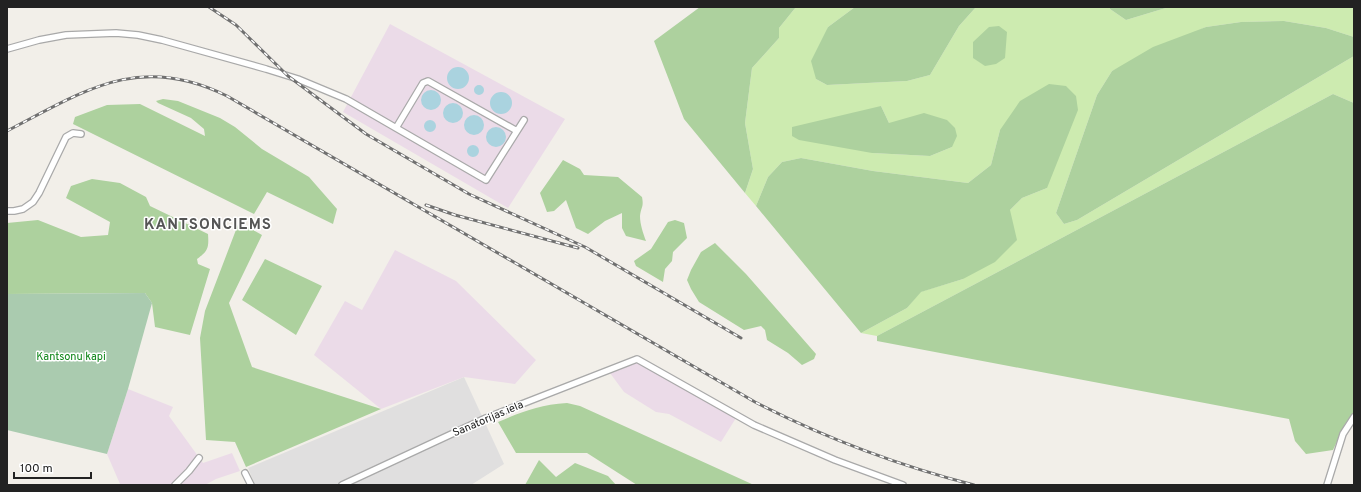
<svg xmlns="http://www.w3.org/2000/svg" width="1361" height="492" font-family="Overpass,sans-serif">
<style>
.residential{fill:#e0dfdf}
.industrial{fill:#ebdbe8}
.grass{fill:#cdebb0;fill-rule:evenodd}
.forest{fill:#add19e}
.cemetery{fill:#aacbaf}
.water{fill:#aad3df}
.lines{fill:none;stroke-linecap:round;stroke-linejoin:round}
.street-casing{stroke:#a9a9a9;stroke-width:8}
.street{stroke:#fff;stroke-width:5.5}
.rail-casing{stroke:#707070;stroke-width:3}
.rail{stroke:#fff;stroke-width:1.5;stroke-dasharray:4.5;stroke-linecap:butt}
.labels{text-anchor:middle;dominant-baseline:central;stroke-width:3;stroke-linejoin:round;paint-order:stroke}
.park-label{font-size:11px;fill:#0c8416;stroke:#fff}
.street-label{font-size:11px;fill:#222;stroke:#fff}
.district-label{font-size:15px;font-weight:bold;letter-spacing:1px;fill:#555;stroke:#fff}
</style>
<rect width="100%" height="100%" fill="#f2efe9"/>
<path class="residential" d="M464,377L504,464L471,485H255L248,468Z"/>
<path class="industrial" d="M390,24L565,119L508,208L343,112Z
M395,250L456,281L536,360L515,384L464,377L381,409L314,355L345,301L362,310Z
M638,362L736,418L721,442L669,414L656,412L624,392L610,373Z
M128,389L173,407L169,416L203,463L232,453L240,471L216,479L205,485H119L120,484L107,454Z"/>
<path class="grass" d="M796,7H855L828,27L816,79L827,85L907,81L930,75L959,26L976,7H1110V9L1126,20L1169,7H1354V37L1326,28L1284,21L1241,22L1206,27L1112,71L1097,95L1056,213L1064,224L1077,220L1354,56V103L1333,94L877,336L861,333L907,308L920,292L963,279L1010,210L1022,198L1047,188L1000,130L991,165L968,183L873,171L801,158L782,162L768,177L756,206L745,193L753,169L745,123L752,68L779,38V28ZM973,42L1005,45V58ZM881,106L889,123L952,147L930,156L872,153Z"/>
<path class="forest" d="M700,7H796L779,28V38L752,68L745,123L753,169L745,193L684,119L654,41Z
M855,7H976L959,26L930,75L907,81L827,85L816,79L811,61L828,27Z
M1110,7H1169L1126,20L1110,9Z
M1284,21L1326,28L1354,37V56L1077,220L1064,224L1056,213L1097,95L1112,71L1153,47L1206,27L1241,22Z
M999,26L1007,32L1005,58L996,64L985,66L973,58V42L989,27Z
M1049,84L1066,86L1076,96L1078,110L1047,188L1022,198L1010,210L1017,240L995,262L963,279L921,292L907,308L861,333L756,206L768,177L782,162L801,158L873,171L968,183L991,165L1000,130L1020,101Z
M1333,94L1354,103V412L1345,424L1333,450L1306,454L1295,441L1289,419L877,341V336Z
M163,99L178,101L220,118L235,127L262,149L309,177L337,209L333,224L267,192L254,214L73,124L75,117L107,105L140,104L205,136L204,129L191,118L158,103L156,101Z
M881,106L889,123L924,113L947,120L955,128L957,136L952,147L930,156L872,153L799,140L792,136V127Z
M563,160L580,169L584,175L618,177L642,197C644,207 641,207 640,216C640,224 643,233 646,241L626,236L622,228V213L605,221L588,234L576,228L566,200L554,211L547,212L540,193Z
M92,179L120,183L146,197L150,206L208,234C209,248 208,251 197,259L198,264L210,269L190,335L155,327L152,303L145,293L7,294V223L38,220L81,237L108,235L110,222L66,198L71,186Z
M675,220L684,223L687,238L673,252L672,261L665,269L663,282L636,266L634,261L651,249L668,222Z
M239,222L262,235L229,303L252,367L381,409L246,467L235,442L206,440L200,338L205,311Z
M715,243L746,274L816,354L814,359L802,365L788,353L767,340L765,330L761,326L744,330L699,302L691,289L687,280L691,270L701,252Z
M265,259L322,286L296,335L242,300Z
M567,403L580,406L754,485H637L587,453H516L498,422C524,411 539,405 567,403Z
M539,460L556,477L575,463L608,476L616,485H525Z"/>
<path class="cemetery" d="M145,293L152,303L128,389L107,454L7,430V294Z"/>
<path class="water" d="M447 78a11 11 0 1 1 22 0a11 11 0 1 1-22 0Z
M474 90a5 5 0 1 1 10 0a5 5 0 1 1-10 0Z
M421 100a10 10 0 1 1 20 0a10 10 0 1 1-20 0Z
M490 103a11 11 0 1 1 22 0a11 11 0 1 1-22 0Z
M443 113a10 10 0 1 1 20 0a10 10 0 1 1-20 0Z
M464 125a10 10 0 1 1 20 0a10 10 0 1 1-20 0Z
M424 126a6 6 0 1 1 12 0a6 6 0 1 1-12 0Z
M486 137a10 10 0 1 1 20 0a10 10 0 1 1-20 0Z
M467 151a6 6 0 1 1 12 0a6 6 0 1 1-12 0Z"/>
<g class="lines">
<g class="street-casing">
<path id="street" d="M7,49L39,40L66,35L116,33L138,35L162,40L266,69L298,79L346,99L486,180L524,120
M396,128L423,83L428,81L517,131
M7,211H14L23,209L33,202L39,193L66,137L73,133L81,134
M245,473L251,485
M175,485L189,471L199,458
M342,485L486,418L637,359L754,425L835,460L903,485
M1327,485L1343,434L1354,417"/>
</g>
<use href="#street" class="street"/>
<g class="rail-casing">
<path id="rail" d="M209,7L236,25L288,76L366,134L469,194L585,247L741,338
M7,131C84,91 139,52 227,96L755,402C825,438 897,465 974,485
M426,205L455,215L578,248"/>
</g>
<use href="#rail" class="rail"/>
</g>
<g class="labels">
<g class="park-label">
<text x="71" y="357">Kantsonu kapi</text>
</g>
<g class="street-label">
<text transform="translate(488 419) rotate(-23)">Sanatorijas iela</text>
</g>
<g class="district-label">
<text x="208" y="225">KANTSONCIEMS</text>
</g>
</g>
<rect width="1361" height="492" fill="none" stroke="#222222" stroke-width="16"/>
<path d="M14 472v6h77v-6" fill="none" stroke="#222222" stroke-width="2"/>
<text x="20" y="472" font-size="12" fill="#222222" stroke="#ffffff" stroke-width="3" paint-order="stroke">100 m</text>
</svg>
